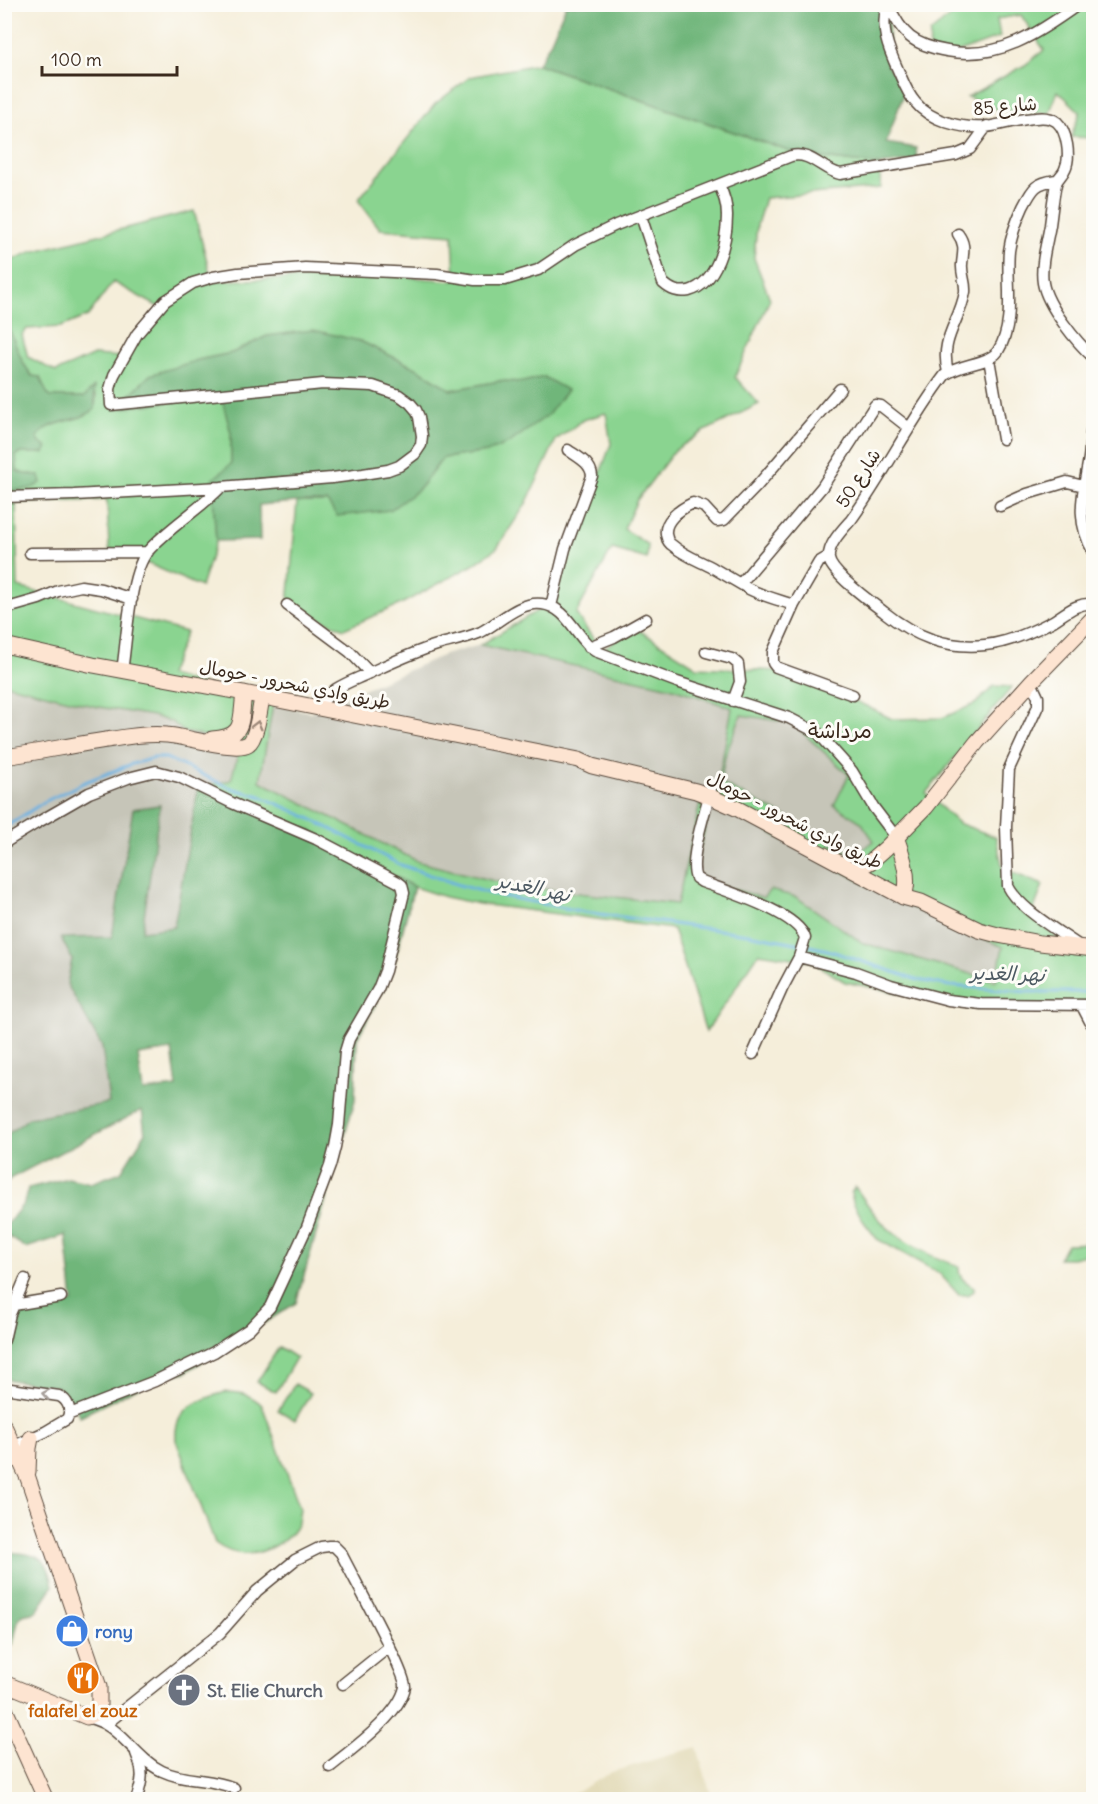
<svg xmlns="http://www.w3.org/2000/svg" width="1098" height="1804" font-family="Delius,'Playpen Sans Arabic',sans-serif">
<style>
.built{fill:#e3dbba}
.industrial{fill:#c6c5b8}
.green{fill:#8ad490;stroke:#627f57;stroke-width:1.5;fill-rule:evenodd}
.forest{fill:#6fb67a;stroke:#55704c;stroke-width:1.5;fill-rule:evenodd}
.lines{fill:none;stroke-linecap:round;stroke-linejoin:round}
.stream{stroke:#6bb1e1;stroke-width:3}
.street-casing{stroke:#57473a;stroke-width:13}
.secondary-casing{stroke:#57473a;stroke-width:17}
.street{stroke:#fff;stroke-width:10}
.secondary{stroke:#fde4d1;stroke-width:15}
.oneway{stroke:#9c8778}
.oneway2{stroke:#a79f9a}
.labels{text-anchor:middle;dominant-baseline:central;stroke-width:6;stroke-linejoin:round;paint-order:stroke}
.street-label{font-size:18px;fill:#3b2a1e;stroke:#fdfcf7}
.shop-label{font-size:18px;font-weight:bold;fill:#366cbe;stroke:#fdfcf7;text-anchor:start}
.worship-label{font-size:18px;font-weight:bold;fill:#5b616d;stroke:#fdfcf7;text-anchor:start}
.food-label{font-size:18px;font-weight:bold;fill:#c56008;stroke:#fdfcf7}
.water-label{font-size:20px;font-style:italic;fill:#4c5962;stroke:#fdfcf7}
.quarter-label{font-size:21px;fill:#3b2a1e;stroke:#fdfcf7}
</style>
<rect width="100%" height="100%" fill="#fdfcf7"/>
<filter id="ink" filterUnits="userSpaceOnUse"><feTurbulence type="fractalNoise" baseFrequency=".0167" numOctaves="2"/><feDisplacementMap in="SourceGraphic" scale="12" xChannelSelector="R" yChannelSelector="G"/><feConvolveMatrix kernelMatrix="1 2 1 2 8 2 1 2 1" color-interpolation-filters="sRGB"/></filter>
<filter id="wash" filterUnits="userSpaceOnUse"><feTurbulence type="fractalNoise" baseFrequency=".008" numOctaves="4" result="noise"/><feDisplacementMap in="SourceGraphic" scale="24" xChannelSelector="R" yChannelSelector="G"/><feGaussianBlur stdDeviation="1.35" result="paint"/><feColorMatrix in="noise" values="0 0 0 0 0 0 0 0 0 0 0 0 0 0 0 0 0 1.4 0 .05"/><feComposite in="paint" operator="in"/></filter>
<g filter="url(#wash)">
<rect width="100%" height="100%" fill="#f5eeda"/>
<path class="built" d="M697,1747L712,1799H564L612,1772Z"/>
<path class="industrial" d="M480,645L670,687L733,708L718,783L702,795L677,904L514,886L419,862L260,781L273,704L310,712L444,655Z
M4,684L93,706L153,716L172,722L184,732L241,743L231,780L198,788L174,927L141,932L160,805L133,809L112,937L72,959L67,984L102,1047L109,1103L30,1118L5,1136Z
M741,715L792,723L849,775L834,805L861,822L874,841L856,854L840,849L807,828L720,783L725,757Z
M712,801L901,903L1003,947L995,982L863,943L796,897L763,898L707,881L694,871Z"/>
<path class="green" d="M961,5H1083L1080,7L1093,14V138L1071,137L1080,112L1058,91L1049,114L996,109L967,97L1025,65L1044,50L1021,15L997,19L1000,37L940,59L929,55L930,33L962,7Z
M538,64L800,155L879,165L881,188L765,198L757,225L754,258L770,299L735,377L759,404L703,432L675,450L637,500L624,529L648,545L647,559L612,549L576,614L601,650L634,627L697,667L780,671L836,691L892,719L942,718L975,704L994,686L1012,687L926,793L958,823L996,837L1003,869L1043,885L1031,917L1077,953L1093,955V1011L950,1003L845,982L811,961L759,953L706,1032L673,929L479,904L445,897L414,887L305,828L198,788L231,780L241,743L184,732L172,722L153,716L93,706L5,684V490H21L32,474H24L17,471L16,455L22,453H44L37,437C52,418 80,423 95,409L96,395L90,393L84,397H50L27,369L15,347L9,331V309H5V263L31,252L194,211L212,281L394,276L455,281L453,235L380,229L358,200L435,104L470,77ZM113,282L164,310L122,357L94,355L56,372L28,357L22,335L27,329L61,327L88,316ZM267,336L360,341L418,369L451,390L500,381L523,382L544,377L487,452L443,458L418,490L328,502H297L288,605L344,629L401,604L473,565L497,548L526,504L556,440L583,420L606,413L611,444L552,602L480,645L670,687L732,708L718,782L702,795L677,904L514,886L419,862L260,781L273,704L169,675L186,632L18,587L16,503L107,500L109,549L142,561L201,587L216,541L212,480L231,465V433L221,395L198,360L232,353ZM741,715L792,723L849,775L834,805L861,822L874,841L856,854L840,849L807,828L720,783L725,757ZM712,801L901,903L1003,947L996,981L863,943L796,897L770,890L763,898L707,881L694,871Z
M855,1187C867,1204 881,1225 899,1237C917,1249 939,1260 959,1266C958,1279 965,1281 974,1287V1291L968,1295H959L939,1273L877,1239L864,1222L853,1202L851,1193Z
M1093,1243V1253L1073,1258H1059L1067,1244Z
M279,1347L296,1358L276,1392L257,1382Z
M295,1384L311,1393L295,1420L278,1410Z
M226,1392C242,1392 251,1395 262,1405L300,1508C299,1513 299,1518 298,1522C292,1541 265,1553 247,1554C236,1554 224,1550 215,1543L176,1440C173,1408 200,1399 226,1392Z"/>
<path class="forest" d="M566,5H883L889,17L887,65L905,90L886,143L916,148L917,160L879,165L800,155L538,64L550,43Z
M5,309H9L10,331L23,363L32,376L40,377L46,391L50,397H84L94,387L95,409C79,423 52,418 37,437L40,443L47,447L44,453H22L16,455L17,471L24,474L39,475L41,483C30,491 18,490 5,490Z
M313,330L360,341L418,369L451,390L500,381L523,382L544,377L567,390L548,415L509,443L487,452L443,458L418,490L390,510L337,516L327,502H297L259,505L260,540L216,541L212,480L231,464V433L221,395L115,409L150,375L198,360L232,353L267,336Z
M198,788L305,828L414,887L391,975L357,1039L355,1100L296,1303L186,1372L160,1377L80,1416L70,1400L57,1387L5,1379V1342L14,1306L73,1302L66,1235L26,1248L5,1234V1227L24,1203L28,1188L68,1178L91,1183L121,1172L145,1134L142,1110L11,1178L5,1184V1136L29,1118L109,1103L102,1047L67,984L72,959L61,938L112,937L133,809L160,805L142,931L174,927ZM172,1050L177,1087L143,1091L138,1055Z
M5,1549L8,1552C36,1555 48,1554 53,1586L36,1612L23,1615L18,1621L13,1644L5,1647Z"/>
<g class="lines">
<path class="stream" d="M4,828L44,802L85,782L132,764L154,758H166L231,788L260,796L307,817L401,865L459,885L492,894L585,912L748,934L796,943L828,950L918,980L951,986L1029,992H1094"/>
</g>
</g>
<g filter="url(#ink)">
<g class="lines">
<g class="street-casing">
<path id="street" d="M887,4C880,29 888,48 898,70C903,81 907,93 915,102C930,121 962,129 986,127C1002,125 1018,119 1035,118C1042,117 1051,117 1057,122C1067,131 1071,157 1065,169C1063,175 1057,178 1056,184C1053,198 1052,211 1050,225C1047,243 1040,265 1043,283C1047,306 1077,343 1094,358
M888,4C902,35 913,45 947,51C998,61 1039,33 1079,4
M1056,180C1035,183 1033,188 1023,207C1017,220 1011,236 1009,251C1006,282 1016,323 998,351C988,365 961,363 945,375C910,421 885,473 851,520C843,529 827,545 829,559C831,573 872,603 884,612C914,636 945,649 985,645C1008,643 1032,632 1053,621C1066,613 1077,602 1094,604
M641,216L663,283C671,290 678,293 689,291C717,283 727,242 727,216C727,204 724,195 719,185
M989,359L1003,439
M948,372C939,339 960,322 965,292C966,282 961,274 962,264C963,252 966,245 958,234
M1094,407C1091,424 1091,441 1089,458C1083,494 1074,519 1094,553
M4,497L74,495L221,487L332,478L363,474L388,470L399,466L415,454L421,445L422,436L419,417L416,410L410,403L399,395L373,386L323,384L111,405L110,389L114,375L137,334L165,301L193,283L213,277L238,273L305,268L437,274L475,280H505L538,270L575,245L616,225L791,156C810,151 822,170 840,174L956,155L970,149L987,126
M1000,506L1027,494L1067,482L1084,486
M30,553L148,552
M829,556L819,562L794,605C779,600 763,596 749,589C737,582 725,575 713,568C700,561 683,555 672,545C670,544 667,540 667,538C661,522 680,509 693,503L704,507L717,521L724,520L757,486L840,389
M741,583L822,487L875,405L881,406L909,428
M287,605L350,652L370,673
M794,605L773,652V663L776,667L853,695
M551,606L565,549L592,476C591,463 578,457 568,450
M4,609L39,599L58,591L81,586L101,589L132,599
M589,647L614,637L646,619
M706,652L732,659L738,664L740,682L733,701
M122,671C127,641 129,573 148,551C169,527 199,510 221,487
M1031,682L1038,697V706L1009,769L1006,827L1008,886C1019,909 1060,932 1081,947
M317,708C323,701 329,694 336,689C347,682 359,678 369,673C391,663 414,652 437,645C452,641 467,638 481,632C499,623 519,601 542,604C568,607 576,638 595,651L677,682L789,718L818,733L852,771L874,808L896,837
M711,789C706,809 688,861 696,878L702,882C726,891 798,913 805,938L799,957L782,989L753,1054
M4,843L35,824L89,793L128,778L156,771L179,777L232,803L316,839L398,882L402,885L404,893L385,971L378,989L349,1039L345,1052L339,1125L335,1147L330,1166L307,1227L270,1307L249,1329L214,1352L155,1381L70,1414
M799,957L856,972L891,985L948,1000L981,1004L1094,1005
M1082,1006L1094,1029
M14,1305L25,1279
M4,1340L10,1314L14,1305L61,1297
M4,1388L59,1396C68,1400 72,1410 67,1419L45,1432L14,1446
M343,1684L389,1647
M87,1717C93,1719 100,1721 105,1724C125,1735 139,1760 162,1771C185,1782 211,1778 234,1788
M106,1724L220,1633L257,1591L295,1560L321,1547L329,1546H334L341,1553C350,1572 407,1674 405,1687C399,1716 352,1749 330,1767
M136,1753C144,1772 143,1780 136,1800"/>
</g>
<g class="secondary-casing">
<path id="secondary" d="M4,645L93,665L244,693L579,760L592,766L696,791L709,796L738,809L903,897L921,902L979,930L998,935L1040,943L1094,949
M212,739C246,737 240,721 244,693
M4,757C41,752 76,744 113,739C130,736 149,733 167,735C184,736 236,752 248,744C257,738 260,708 262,697
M896,837C902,853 912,882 903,897
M861,867L870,862L886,848L926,807L977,742L1031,682L1094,617
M4,1426L28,1478L99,1687V1705L93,1714L87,1717L4,1683
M28,1472L29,1448L31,1438
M4,1707L46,1800"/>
</g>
<use href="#street" class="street"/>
<use href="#secondary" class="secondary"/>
</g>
<defs><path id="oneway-chevron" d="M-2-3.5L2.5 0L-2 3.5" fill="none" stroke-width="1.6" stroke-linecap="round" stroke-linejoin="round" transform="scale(1.5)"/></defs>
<use class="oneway" href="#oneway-chevron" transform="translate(257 725) rotate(-76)"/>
<use class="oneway2" href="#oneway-chevron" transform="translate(46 1394) rotate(-171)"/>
</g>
<defs>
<g id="shop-disc" transform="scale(1.725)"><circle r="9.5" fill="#3f7fe0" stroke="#fdfcf7"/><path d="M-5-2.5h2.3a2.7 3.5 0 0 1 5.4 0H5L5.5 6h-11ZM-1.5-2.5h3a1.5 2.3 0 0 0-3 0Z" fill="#fff"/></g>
<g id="restaurant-disc" transform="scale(1.725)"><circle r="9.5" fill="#e8710a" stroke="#fdfcf7"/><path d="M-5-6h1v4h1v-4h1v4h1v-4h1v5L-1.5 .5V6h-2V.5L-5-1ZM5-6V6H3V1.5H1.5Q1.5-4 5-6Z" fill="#fff"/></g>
<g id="church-disc" transform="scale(1.725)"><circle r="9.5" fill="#6b7280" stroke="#fdfcf7"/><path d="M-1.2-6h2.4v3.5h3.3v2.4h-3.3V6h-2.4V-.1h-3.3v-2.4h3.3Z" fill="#fff"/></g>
</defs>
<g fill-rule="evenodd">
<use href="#shop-disc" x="72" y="1631"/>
<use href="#restaurant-disc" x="83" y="1678"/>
<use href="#church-disc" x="184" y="1690"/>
</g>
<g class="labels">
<g class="street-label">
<text transform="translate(1005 106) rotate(-5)">شارع 85</text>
<text transform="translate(858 478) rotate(-57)">شارع 50</text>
<text transform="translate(295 684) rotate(11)">طريق وادي شحرور - حومال</text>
<text transform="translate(795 820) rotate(27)">طريق وادي شحرور - حومال</text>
</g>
<g class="shop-label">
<text x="95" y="1631">rony</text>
</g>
<g class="worship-label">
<text x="207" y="1690">St. Elie Church</text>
</g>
<g class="food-label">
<text x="83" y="1710">falafel el zouz</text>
</g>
<g class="water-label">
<text transform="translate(534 887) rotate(12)">نهر الغدير</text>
<text transform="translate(1008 973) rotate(2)">نهر الغدير</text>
</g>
<g class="quarter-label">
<text x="840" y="730">مرداشة</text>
</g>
</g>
<rect width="1098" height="1804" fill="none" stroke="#fdfcf7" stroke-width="24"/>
<path d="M42 66v9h135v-9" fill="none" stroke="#3b2a1e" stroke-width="3"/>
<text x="51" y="66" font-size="18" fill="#3b2a1e" stroke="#fdfcf7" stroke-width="4.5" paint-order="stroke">100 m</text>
</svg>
